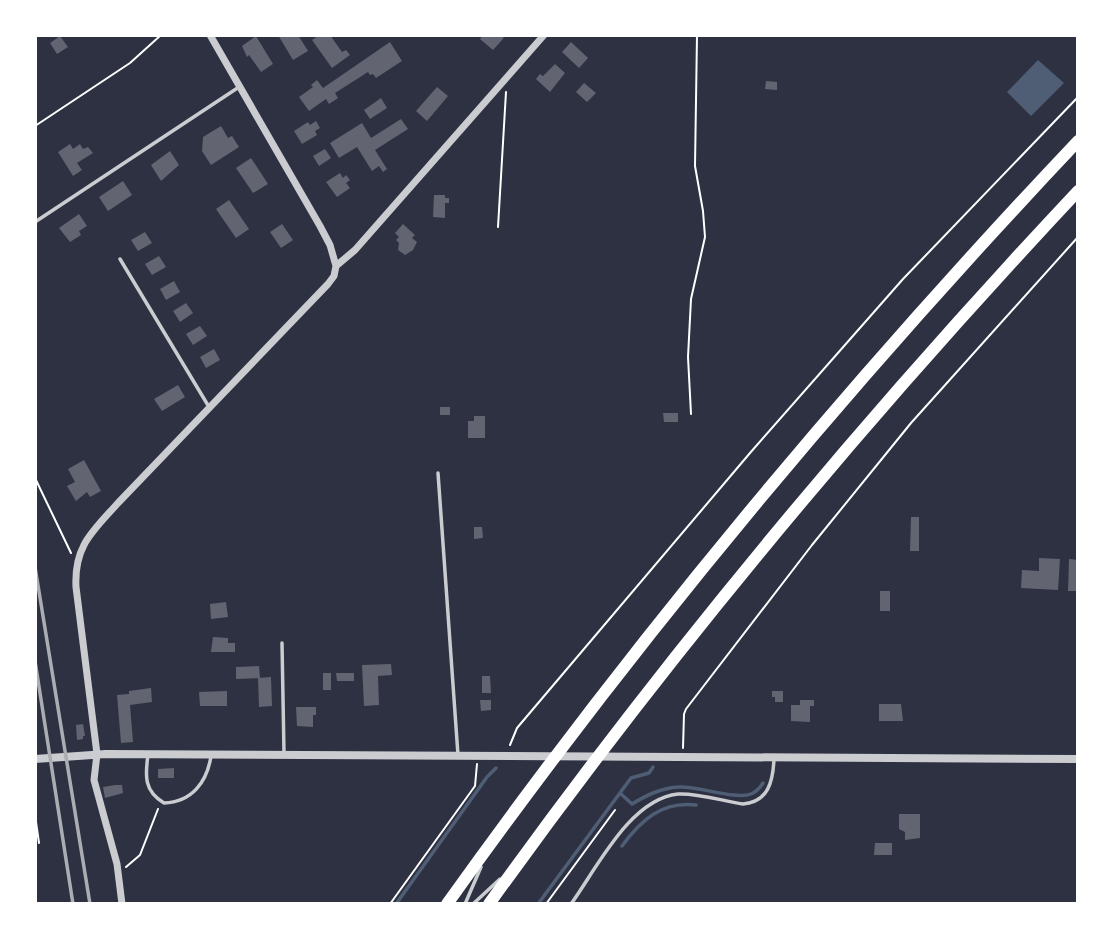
<svg xmlns="http://www.w3.org/2000/svg" width="1113" height="939" font-family="'DM Sans',sans-serif">
<style>
.water{fill:#4f5d75}
.lines{fill:none;stroke-linecap:round;stroke-linejoin:round}
.stream{stroke:#4f5d75;stroke-width:3.5}
.building{fill:#626471}
.path{stroke:#fff;stroke-width:2}
.service{stroke:#caccd0;stroke-width:3.5}
.minor{stroke:#caccd0;stroke-width:7}
.tertiary{stroke:#caccd0;stroke-width:8}
.motorway{stroke:#fff;stroke-width:12}
.rail{stroke:#abadb3;stroke-width:3.5}
</style>
<rect width="100%" height="100%" fill="#2d3142"/>
<path class="water" d="M1038,60L1064,83L1031,116L1007,92Z"/>
<g class="lines">
<path class="stream" d="M620,793L632,804C647,795 661,788 679,787C698,786 736,800 751,794C756,792 760,788 763,783
M622,846C641,820 662,801 696,805
M396,904L487,777L496,768
M538,904L631,778L649,773L653,767"/>
</g>
<path class="building" d="M278,35H298L308,51L293,60Z
M319,35H330L342,52L346,50L350,55L332,68L312,40Z
M483,35H504L503,39L493,50L480,39Z
M60,36L68,47L57,54L50,43Z
M256,36L273,64L261,72L249,55L247,57L242,46Z
M390,42L402,61L376,78L373,74L370,75L368,72L335,93L338,98L329,104L326,99L309,111L299,97L313,87L311,85L317,80L323,88Z
M571,42L588,58L579,68L562,52Z
M555,64L565,73L550,92L536,79L540,74L543,76Z
M766,81L777,82V90L765,89Z
M584,83L596,93L587,102L576,92Z
M437,87L448,96L427,121L416,111Z
M381,98L387,108L370,119L364,110Z
M401,119L408,129L375,150L387,169L383,172L379,166L372,171L357,147L339,158L330,143L362,123L371,138Z
M316,121L320,128L315,131L317,135L302,144L294,131L308,122L310,125Z
M221,126L228,138L232,136L239,147L211,165L202,151L203,137Z
M70,144L73,149L80,144L83,149L88,147L93,153L77,163L82,170L73,176L58,152Z
M325,149L331,158L319,166L313,156Z
M170,151L179,165L161,181L151,165Z
M251,158L268,184L253,193L236,168Z
M340,173L343,178L346,175L350,180L346,183L350,188L337,197L326,182Z
M123,181L132,195L108,211L99,197Z
M434,195H445V198H449V203H445V218L433,217Z
M229,200L249,229L236,238L216,209Z
M79,214L87,226L79,231L81,235L70,242L59,228Z
M282,224L293,240L281,248L270,232Z
M403,224L415,235L412,238L417,242L413,250L405,255L398,250L399,243L396,240L399,237L395,233Z
M145,232L152,243L138,251L131,240Z
M159,256L166,267L152,275L145,264Z
M174,281L180,292L166,300L160,289Z
M186,303L193,313L180,322L173,311Z
M200,326L207,336L193,345L186,334Z
M214,349L220,360L206,368L200,357Z
M178,385L185,397L162,411L154,399Z
M440,407H450V415H440Z
M663,413H678V422H664Z
M474,416H485V438H468V421H474Z
M84,460L101,491L90,497L87,492L76,501L67,486L75,482L68,469Z
M911,517H919V551H910Z
M474,527H482L483,538L474,539Z
M1039,558L1060,559L1058,590L1021,588L1022,570L1039,571Z
M1069,559L1078,560V591H1068Z
M880,591H890V611H880Z
M226,602L228,617L211,619L210,604Z
M213,637L228,638V643H235V652H211Z
M391,664L392,675L378,676L379,705L364,706L362,665Z
M259,666L260,678L236,679V667Z
M323,673H331V690H323Z
M336,673H354V681H337Z
M482,676H490L491,693H482Z
M271,677L272,706L259,707L258,678Z
M151,688L152,702L130,705L133,742L121,743L117,695L129,694V691Z
M227,691V706H200L199,692Z
M772,691H783V702H775V697H772Z
M480,700H491V710L481,711Z
M800,700H814V706H810V722L791,721V705H800Z
M879,704H901L903,721H879Z
M296,707H316V715H313V727L297,726Z
M83,724L85,736H83V739L77,740L76,725Z
M174,768V778H158V769Z
M115,785H122L123,793L105,798L103,787Z
M899,814H920V838L905,840V832L899,829Z
M875,843H892V855H874Z"/>
<g class="lines">
<path class="path" d="M35,126L130,63L161,35
M498,227L506,92
M691,414L688,357L691,299L705,237L703,211L695,166L697,35
M35,478L71,553
M510,745L517,728L750,453L903,279L1078,97
M683,748L684,714L686,709L812,545L911,423L1078,237
M35,815L39,843
M126,867L140,855L158,809
M390,904L475,786L477,764
M546,904L615,810"/>
<path class="service" d="M35,222L239,87
M120,259L209,407
M438,473L458,755
M282,643L284,753
M148,755C145,776 144,791 164,803C192,802 207,782 211,756
M465,904L481,867
M473,904L500,879
M571,904C597,868 630,799 678,794C699,793 722,801 743,804C768,802 773,782 774,759"/>
<path class="minor" d="M210,35L320,226L330,245L336,266
M122,904L117,864L94,780L97,754L76,587C74,546 92,532 118,503L328,284L334,276L336,266L355,250L544,35"/>
<path class="tertiary" d="M35,759L106,754L1078,759"/>
<path class="motorway" d="M447,904C639,635 851,381 1078,141
M489,904C669,653 867,416 1078,191"/>
<path class="rail" d="M35,567L90,904
M35,661L73,904"/>
</g>
<rect width="1113" height="939" fill="none" stroke="#ffffff" stroke-width="74"/>
</svg>
